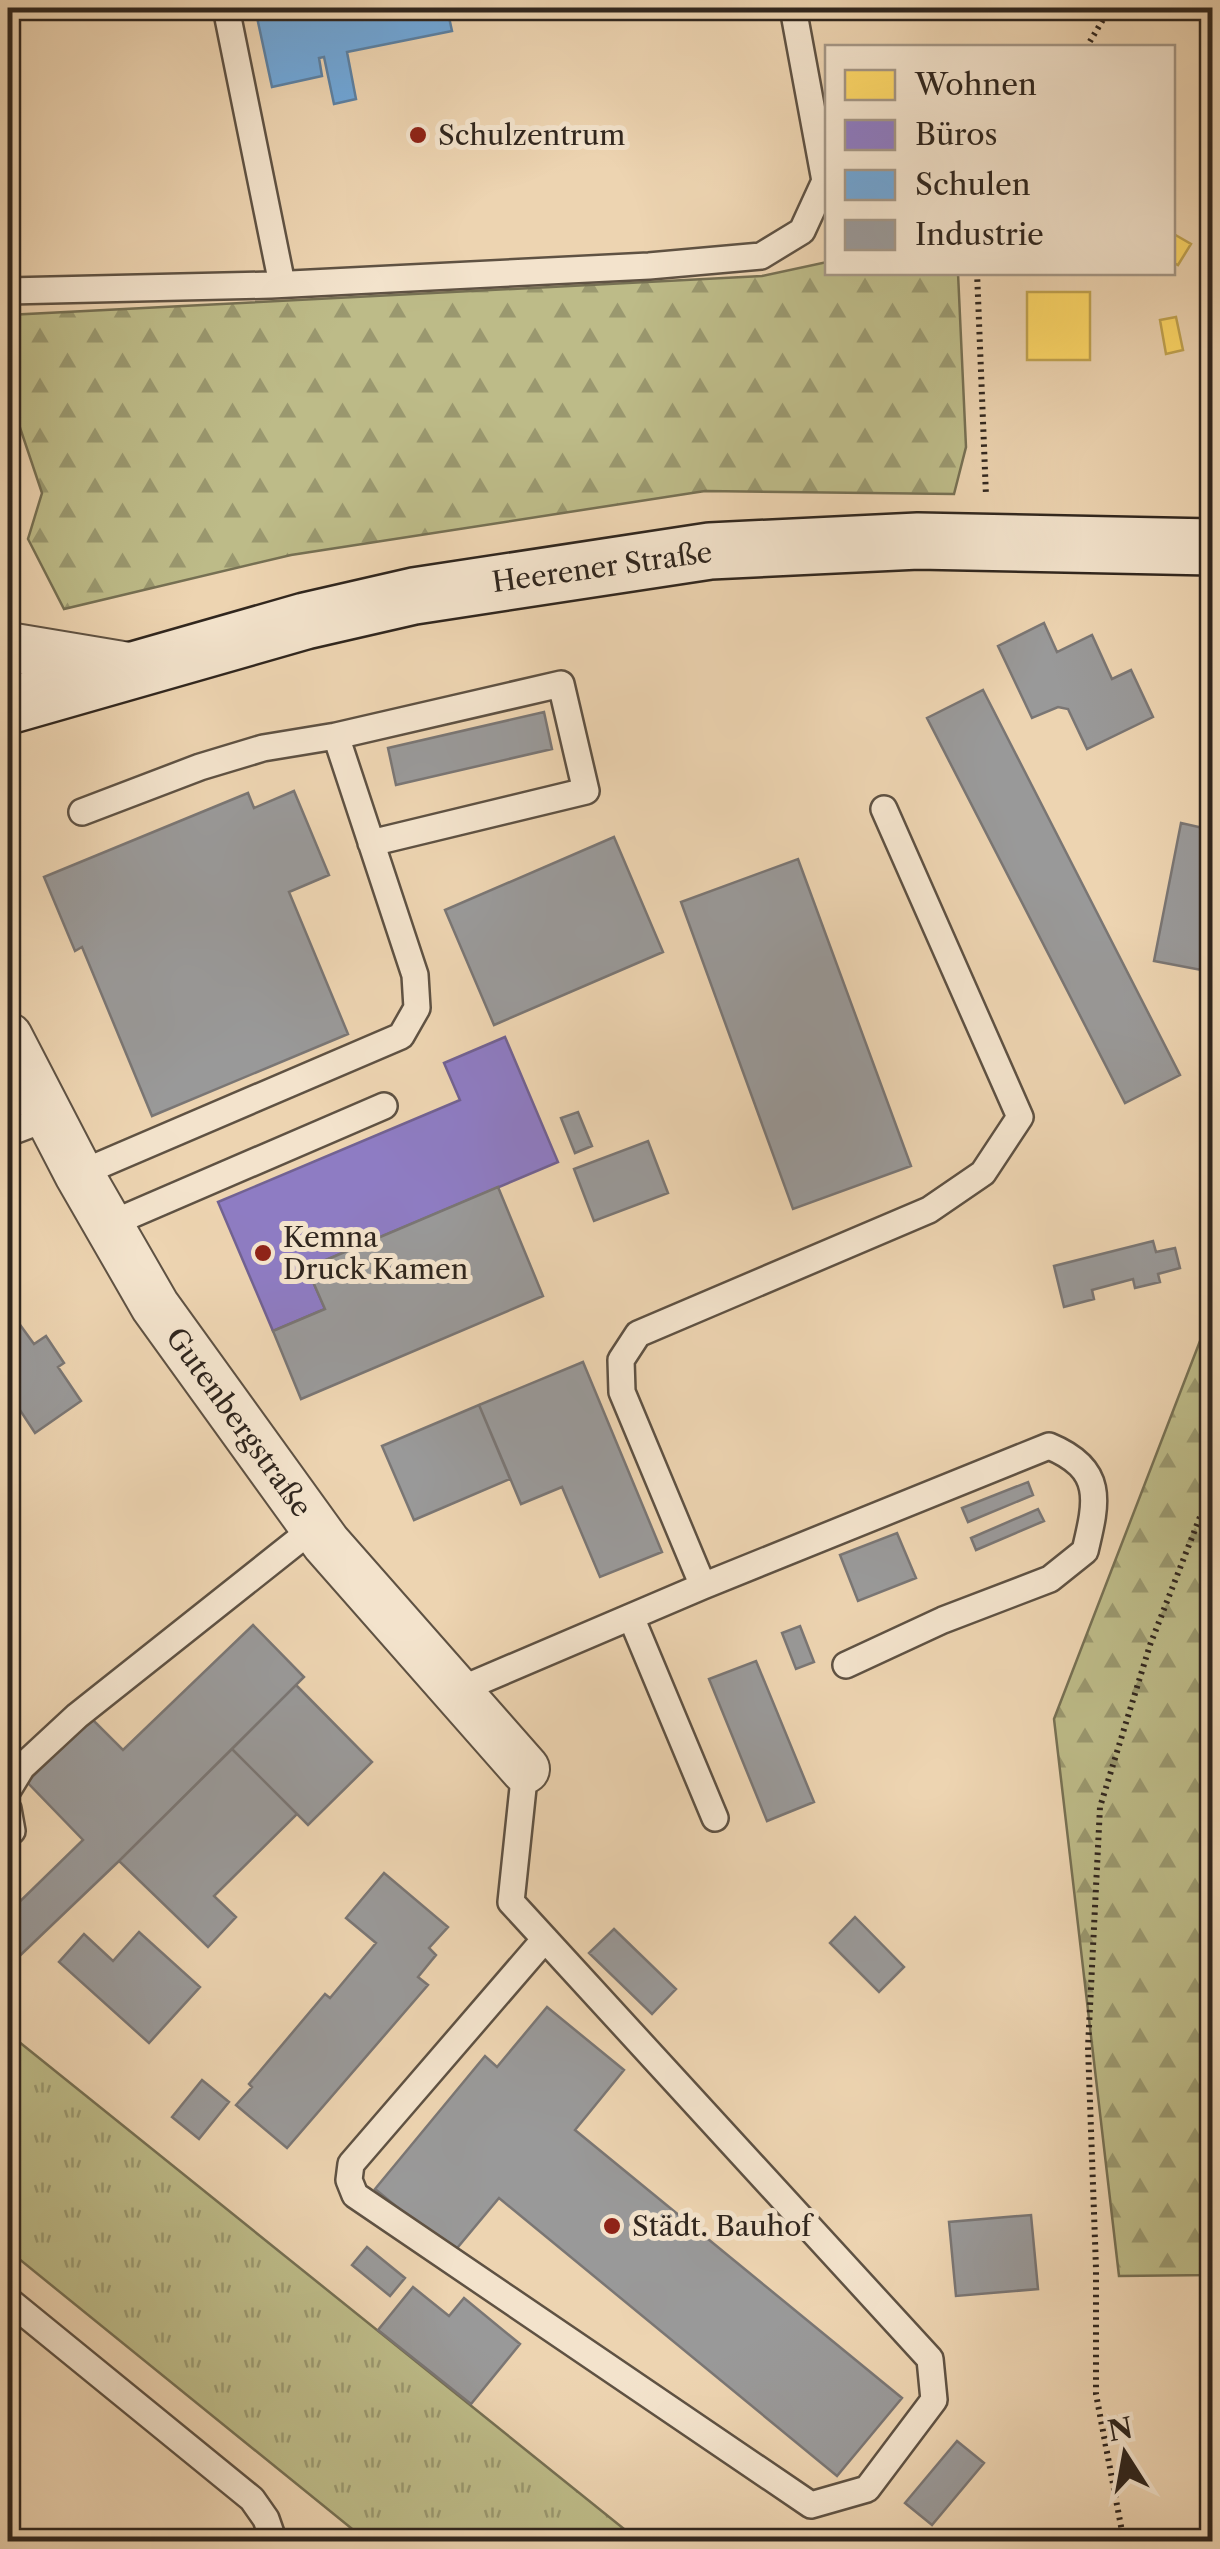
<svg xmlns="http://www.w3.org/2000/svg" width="1220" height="2549" font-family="'Libre Caslon Text',serif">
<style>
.grass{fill:url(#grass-tufts);stroke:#767053;stroke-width:2.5}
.forest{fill:url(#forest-firs);stroke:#767053;stroke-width:2.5}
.homes{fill:#ffd966;stroke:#c1a350;stroke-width:2.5}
.offices{fill:#8e7cc3;stroke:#726292;stroke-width:2.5}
.schools{fill:#6fa8dc;stroke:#5c81a3;stroke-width:2.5}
.industry{fill:#999;stroke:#7a7674;stroke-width:2.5}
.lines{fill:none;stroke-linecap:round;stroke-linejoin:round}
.service-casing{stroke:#5f5243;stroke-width:30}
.minor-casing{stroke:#5f5243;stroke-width:52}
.secondary-casing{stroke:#30261e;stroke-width:60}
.path{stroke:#30261e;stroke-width:6;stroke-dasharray:2.5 5;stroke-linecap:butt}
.service{stroke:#f3e3cc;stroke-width:25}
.minor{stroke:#f3e3cc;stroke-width:48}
.secondary{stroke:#f3e3cc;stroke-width:55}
.poi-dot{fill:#8f2418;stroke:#f3e3cc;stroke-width:4}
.labels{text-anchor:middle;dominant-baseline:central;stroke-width:10;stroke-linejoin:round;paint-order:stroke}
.poi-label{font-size:28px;fill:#30261e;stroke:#f3e3cc;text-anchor:start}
.street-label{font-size:28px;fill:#30261e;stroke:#f3e3cc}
</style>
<defs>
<pattern id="grass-tufts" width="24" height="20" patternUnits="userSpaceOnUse" patternTransform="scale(2.5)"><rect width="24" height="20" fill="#bdbb88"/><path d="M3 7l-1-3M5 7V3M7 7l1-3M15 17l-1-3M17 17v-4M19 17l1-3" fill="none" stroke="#9a986f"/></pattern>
<pattern id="forest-firs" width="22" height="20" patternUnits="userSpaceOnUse" patternTransform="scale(2.5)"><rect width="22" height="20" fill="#bdbb88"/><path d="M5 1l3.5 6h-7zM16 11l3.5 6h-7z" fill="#9a986f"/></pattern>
</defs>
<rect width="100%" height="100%" fill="#edd4b1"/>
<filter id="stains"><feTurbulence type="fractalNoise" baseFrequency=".002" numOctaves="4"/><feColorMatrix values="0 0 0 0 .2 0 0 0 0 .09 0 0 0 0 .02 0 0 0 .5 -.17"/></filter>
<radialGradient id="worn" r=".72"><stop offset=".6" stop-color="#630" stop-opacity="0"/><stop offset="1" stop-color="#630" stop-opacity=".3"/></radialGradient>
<path class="grass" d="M8,2033L639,2541H367L8,2250Z"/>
<path class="forest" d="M827,262L828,272L958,273L966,447L954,494L705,491L291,555L64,609L28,539L42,493L8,392V315L762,276Z
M1212,1310V2275L1119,2276L1054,1719Z"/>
<path class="homes" d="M1172,233L1191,244L1178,265L1172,262Z
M1027,292H1090V360H1027Z
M1176,317L1183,350L1166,354L1160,320Z
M1212,406V485L1206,484Z"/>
<path class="offices" d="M505,1037L558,1162L307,1268L325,1309L273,1331L218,1202L460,1100L444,1063Z"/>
<path class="schools" d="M255,8H447L452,31L347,52L356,99L334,104L324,57L319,58L322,76L272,87Z"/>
<path class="industry" d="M1044,623L1057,652L1092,635L1112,679L1131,670L1153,717L1087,749L1068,709L1058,707L1032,718L998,646Z
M983,690L1180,1075L1125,1103L927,718Z
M544,712L552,749L396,785L388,748Z
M294,791L329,875L289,892L348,1034L152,1116L82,947L75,951L44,877L248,793L254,808Z
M1181,823L1212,830V972L1154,961Z
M614,837L663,952L494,1025L445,910Z
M798,859L911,1166L793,1209L681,902Z
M578,1112L592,1146L575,1153L561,1118Z
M648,1141L668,1193L594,1221L574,1169Z
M498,1187L543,1296L301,1399L273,1331L325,1309L307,1268Z
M1153,1241L1156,1252L1175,1248L1180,1268L1158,1274L1160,1282L1135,1288L1133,1279L1092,1290L1094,1299L1064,1307L1054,1266Z
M18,1322L34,1344L46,1336L64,1363L58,1367L81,1401L35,1433L8,1392V1329Z
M583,1362L662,1552L600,1577L562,1487L521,1504L479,1405Z
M479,1405L510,1479L414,1520L382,1446Z
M1028,1482L1033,1495L968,1522L962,1508Z
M1038,1509L1044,1521L976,1550L971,1538Z
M897,1533L916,1578L858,1601L840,1555Z
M253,1625L304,1677L119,1861L8,1967V1913L83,1840L27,1782L92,1719L123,1750Z
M800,1626L814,1662L796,1669L782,1633Z
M756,1661L814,1802L767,1821L709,1679Z
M296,1685L372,1762L308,1825L232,1749Z
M232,1749L297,1814L214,1896L236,1917L208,1947L119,1861Z
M384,1873L448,1927L429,1948L436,1955L418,1977L428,1985L287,2148L236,2105L252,2087L249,2084L325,1994L330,1998L376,1943L346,1918Z
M855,1917L904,1967L879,1992L830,1943Z
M614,1929L676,1989L652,2014L589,1953Z
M139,1932L200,1987L149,2043L59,1962L84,1934L113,1961Z
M547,2007L624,2070L575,2130L902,2398L837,2476L499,2198L453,2253L375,2189L485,2056L497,2067Z
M202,2080L229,2102L199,2139L172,2117Z
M1031,2215L1038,2289L956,2296L949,2222Z
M367,2247L405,2278L390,2296L352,2265Z
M413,2287L449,2316L464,2298L520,2344L471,2404L378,2330Z
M957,2441L984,2463L932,2525L905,2503Z"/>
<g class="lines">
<g class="service-casing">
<path id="service" d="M226,8L282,284
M8,291L271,285L649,266L761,256L802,231L825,181L793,8
M336,736L561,684L586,791L371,843
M8,1133L48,1118
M79,1174L401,1036L417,1008L415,975L336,736L263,748L200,767L82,812
M108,1225L384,1106
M703,1586L622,1392L621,1360L638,1334L929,1210L983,1173L1020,1117L884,809
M631,1617L715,1818
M457,1691L703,1586L1049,1446C1105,1469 1097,1501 1085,1551L1050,1579L943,1620L846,1665
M525,1769L511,1902L930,2359L934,2400L867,2489L811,2505L355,2195L349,2180L351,2164L545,1939
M8,1790L22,1767L77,1716L315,1527
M8,1809L12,1831
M8,2300L252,2499L266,2519L274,2542"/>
</g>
<g class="minor-casing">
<path id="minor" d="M8,647L134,668
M8,1037L79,1174L155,1306L326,1543L525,1769"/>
</g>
<g class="secondary-casing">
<path id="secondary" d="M8,706L305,621L414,596L710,551L918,541L1212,547"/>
</g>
<path class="path" d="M1086,48L1110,8
M977,272L986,496
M1124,2542L1096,2394V2268L1088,2047L1100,1807L1150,1645L1212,1486"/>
<use href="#service" class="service"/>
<use href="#minor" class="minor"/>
<use href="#secondary" class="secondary"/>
</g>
<g class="poi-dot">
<circle cx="418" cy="135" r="10"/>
<circle cx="263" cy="1253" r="10"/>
<circle cx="612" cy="2226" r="10"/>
</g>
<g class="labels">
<g class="poi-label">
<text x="438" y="135">Schulzentrum</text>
<text x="283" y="1237">Kemna<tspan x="283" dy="32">Druck Kamen</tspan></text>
<text x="632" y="2226">Städt. Bauhof</text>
</g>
<g class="street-label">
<text transform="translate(602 567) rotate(-8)">Heerener Straße</text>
<text transform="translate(239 1422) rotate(54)">Gutenbergstraße</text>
</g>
</g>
<rect width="1220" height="2549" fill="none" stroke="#edd4b1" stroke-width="40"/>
<rect x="10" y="10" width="1200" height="2529" fill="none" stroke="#30261e" stroke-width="5"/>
<rect x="20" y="20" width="1180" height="2509" fill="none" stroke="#30261e" stroke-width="2.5"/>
<rect x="825" y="45" width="350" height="230" fill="#f3e3cc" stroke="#a59786" stroke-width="2.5"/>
<rect x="845" y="70" width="50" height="30" fill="#ffd966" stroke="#a59786" stroke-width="2.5"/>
<text x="915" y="95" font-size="30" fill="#30261e">Wohnen</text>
<rect x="845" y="120" width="50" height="30" fill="#8e7cc3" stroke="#a59786" stroke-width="2.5"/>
<text x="915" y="145" font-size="30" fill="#30261e">Büros</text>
<rect x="845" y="170" width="50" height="30" fill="#6fa8dc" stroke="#a59786" stroke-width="2.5"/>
<text x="915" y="195" font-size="30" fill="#30261e">Schulen</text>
<rect x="845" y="220" width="50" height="30" fill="#999999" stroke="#a59786" stroke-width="2.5"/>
<text x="915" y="245" font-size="30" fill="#30261e">Industrie</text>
<g transform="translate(1125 2454) rotate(349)" stroke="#f3e3cc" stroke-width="8" paint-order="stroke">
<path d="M0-8L18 38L0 25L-18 38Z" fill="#30261e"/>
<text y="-15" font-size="28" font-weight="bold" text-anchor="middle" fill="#30261e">N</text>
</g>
<rect width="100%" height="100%" filter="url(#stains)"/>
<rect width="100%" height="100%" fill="url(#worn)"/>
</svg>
